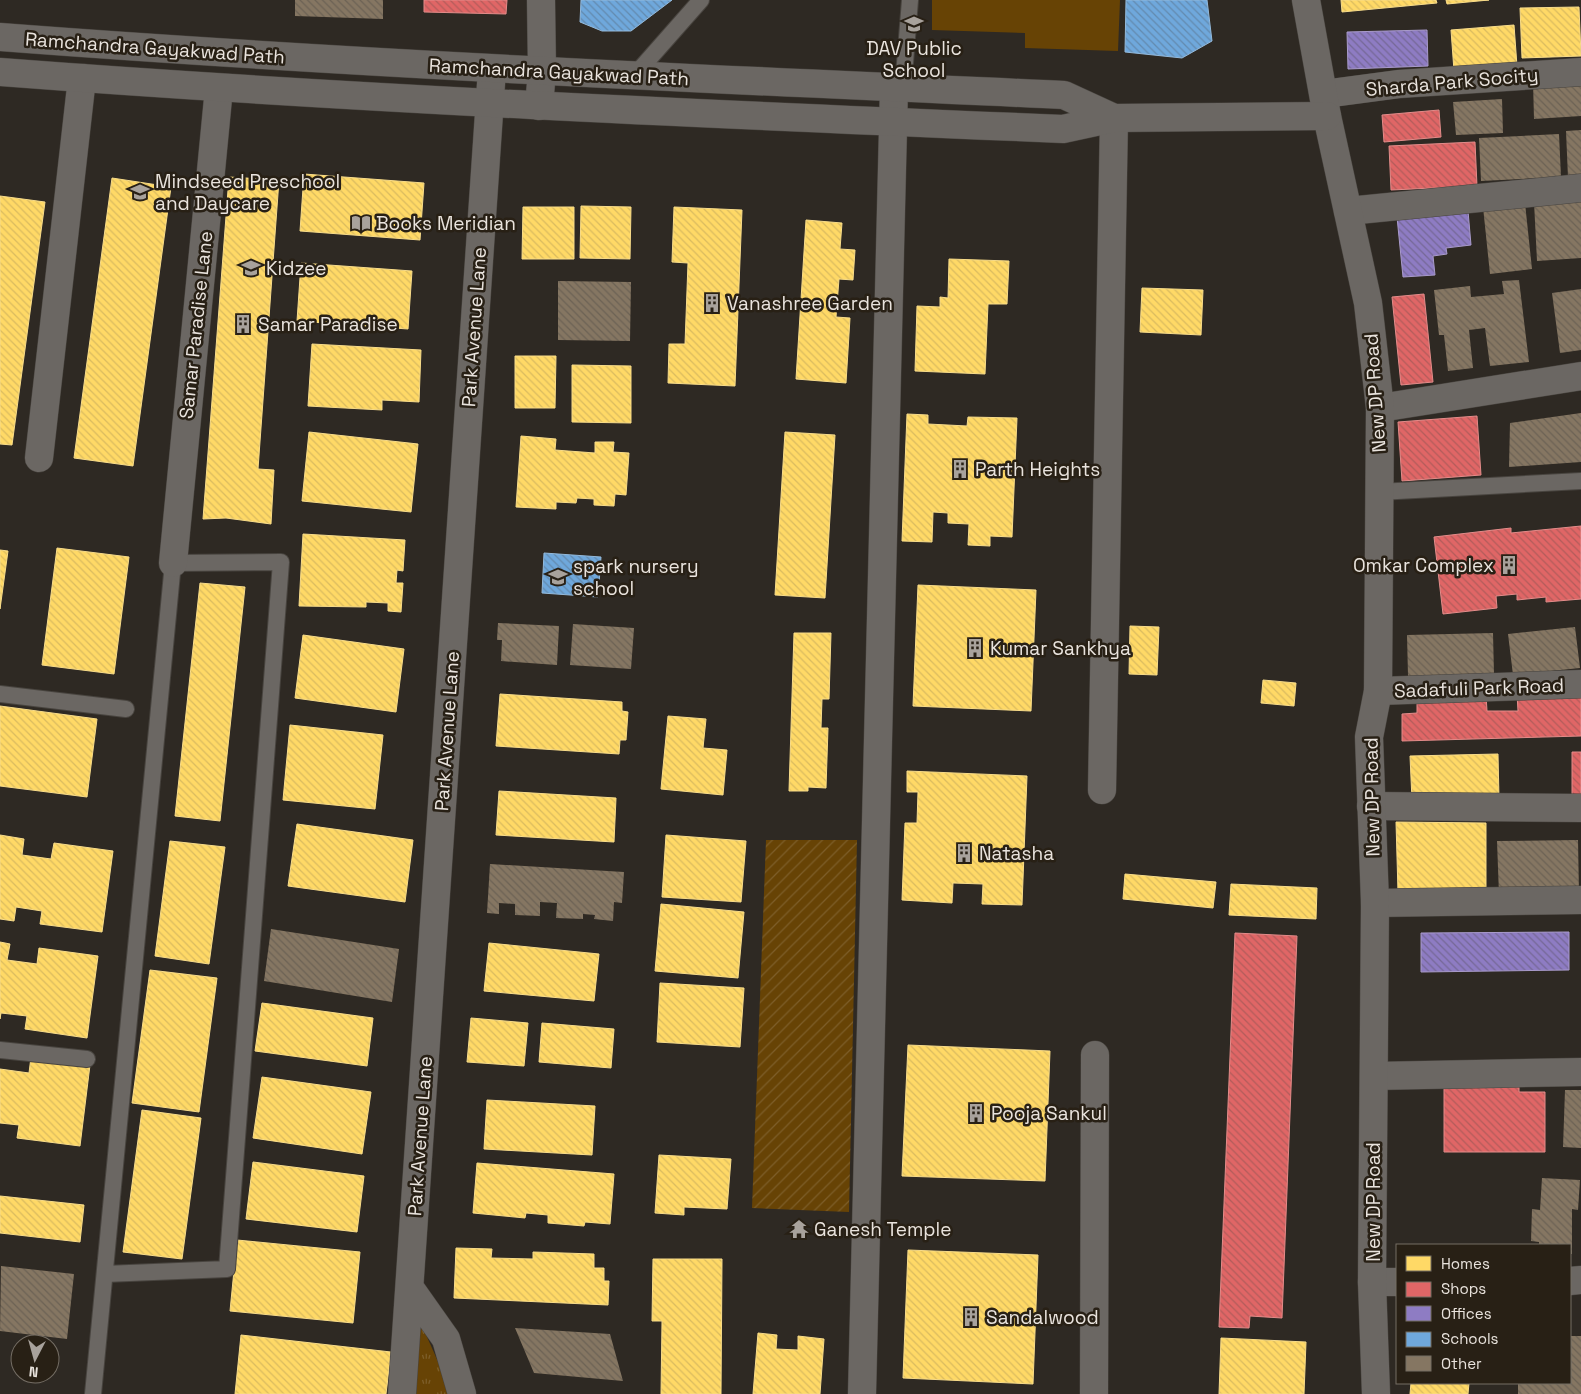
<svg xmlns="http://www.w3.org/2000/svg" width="1581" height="1394" font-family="'Space Grotesk',sans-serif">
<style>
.grass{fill:url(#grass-tufts)}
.garden{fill:url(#garden-furrows)}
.pitch{fill:#674305}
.homes{fill:url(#homes-back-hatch);stroke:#f8dc8a}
.shops{fill:url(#shops-back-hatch);stroke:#e38c8a}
.offices{fill:url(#offices-back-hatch);stroke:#a99bcb}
.schools{fill:url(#schools-back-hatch);stroke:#94badc}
.building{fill:url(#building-back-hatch)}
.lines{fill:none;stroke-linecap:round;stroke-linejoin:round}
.service-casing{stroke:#48443f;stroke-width:18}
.minor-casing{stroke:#48443f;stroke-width:29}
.tertiary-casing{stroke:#48443f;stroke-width:29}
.secondary-casing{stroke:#48443f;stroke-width:29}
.service{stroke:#6b6763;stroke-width:16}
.minor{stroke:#6b6763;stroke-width:28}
.tertiary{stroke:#6b6763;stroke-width:28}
.secondary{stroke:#6b6763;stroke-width:28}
.labels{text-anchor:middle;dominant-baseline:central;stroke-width:5;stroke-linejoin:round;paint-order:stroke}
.street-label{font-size:19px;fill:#e9e3dd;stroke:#282015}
.poi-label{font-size:19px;fill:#e9e3dd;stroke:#282015;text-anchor:start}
</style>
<defs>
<pattern id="grass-tufts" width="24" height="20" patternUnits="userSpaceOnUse" patternTransform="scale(1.25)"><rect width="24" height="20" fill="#674305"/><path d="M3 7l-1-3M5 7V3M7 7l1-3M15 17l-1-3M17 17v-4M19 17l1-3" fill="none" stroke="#7d5e29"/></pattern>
<pattern id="garden-furrows" width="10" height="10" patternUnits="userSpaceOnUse" patternTransform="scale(1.25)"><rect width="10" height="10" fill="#674305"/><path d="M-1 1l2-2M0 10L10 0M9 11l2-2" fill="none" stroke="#7d5e29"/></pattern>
<pattern id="homes-back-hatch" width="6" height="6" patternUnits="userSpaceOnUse" patternTransform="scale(1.25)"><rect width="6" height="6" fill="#ffd966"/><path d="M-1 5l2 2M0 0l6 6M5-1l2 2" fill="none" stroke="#dabb5f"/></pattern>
<pattern id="shops-back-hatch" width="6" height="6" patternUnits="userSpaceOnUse" patternTransform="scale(1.25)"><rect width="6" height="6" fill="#e06666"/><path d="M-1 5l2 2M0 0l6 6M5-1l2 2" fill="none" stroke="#b25c5b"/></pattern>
<pattern id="offices-back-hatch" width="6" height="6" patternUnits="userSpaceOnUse" patternTransform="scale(1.25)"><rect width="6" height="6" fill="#8e7cc3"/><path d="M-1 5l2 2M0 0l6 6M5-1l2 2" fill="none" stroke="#756896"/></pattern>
<pattern id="schools-back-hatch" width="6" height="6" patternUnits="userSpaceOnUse" patternTransform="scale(1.25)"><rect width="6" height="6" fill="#6fa8dc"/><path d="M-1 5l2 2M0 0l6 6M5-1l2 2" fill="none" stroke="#638aae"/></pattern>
<pattern id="building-back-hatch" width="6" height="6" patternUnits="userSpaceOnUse" patternTransform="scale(1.25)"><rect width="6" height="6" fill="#857662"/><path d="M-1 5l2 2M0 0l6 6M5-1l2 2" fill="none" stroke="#6c6255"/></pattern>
</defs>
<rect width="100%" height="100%" fill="#2e2923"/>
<path class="grass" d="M415,1310L448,1384L450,1394H410Z"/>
<path class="garden" d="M766,840H857L849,1212L752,1208Z"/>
<path class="pitch" d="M932,0H1120L1118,51L1025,48V33L932,30Z"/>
<path class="homes" d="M1341,0H1436L1437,3L1342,12Z
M1446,0H1489L1447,4Z
M1579,7L1581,56L1522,58L1520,8Z
M1514,25L1517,66L1454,71L1451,30Z
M304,174L424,183L420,240L300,231Z
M229,177L279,180L258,469L274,470L271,524L226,518L203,519Z
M112,178L171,187L133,466L74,458Z
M0,196L45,202L12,445L0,444Z
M581,206L631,207L630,259L580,258Z
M523,207H574V259H522Z
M674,207L742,210L735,386L668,383L669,344H685L688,263L672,262Z
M806,220L842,223L840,249L855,250L853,280L839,279L836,317L850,318L846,383L796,379Z
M949,259L1009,261L1007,304H988L985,374L915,371L917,306L940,307V297L948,298Z
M301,263L412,271L408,329L297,321Z
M1142,288L1203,290L1201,335L1140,332Z
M312,344L421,350L419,402L382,400V410L308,406Z
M515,356H556L555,408H515Z
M572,365L631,366V423L572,422Z
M907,414L928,415V424L967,426L968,417L1017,418L1012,537L990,536V546L968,545L969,524L948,523V513L933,512L932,542L902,541Z
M309,432L418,444L411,512L302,501Z
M785,432L835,435L825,598L775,595Z
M521,436L556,439L555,450L595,453V442H614L613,452L629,453L626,495L615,494L614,506L594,505V499L577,498L576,503L556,502V509L516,507Z
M303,534L405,540L403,571L397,570L396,583H403L401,612L388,611V603L366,602V607L299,606Z
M57,548L129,557L114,674L42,665Z
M0,550L8,551L0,609Z
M200,583L245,587L220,821L175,816Z
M918,585L1036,590L1031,711L913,706Z
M1130,626L1159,627L1157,675L1129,674Z
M794,633H831L829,699H822L821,728H828L826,788L808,787V791H789Z
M303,635L404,649L396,712L295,698Z
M1263,680L1296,683L1294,706L1261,703Z
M500,694L622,702V711L628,712L626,740H620L619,754L496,746Z
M0,706L97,719L87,797L0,786Z
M668,716L706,719L703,748L727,750L723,795L661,789Z
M290,725L383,735L375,809L283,800Z
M1498,754L1499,799L1412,800L1410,756Z
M907,771L1027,776L1022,905L982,904L983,884L953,883L952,903L902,900L905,823H917L918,792H907Z
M499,791L616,798L614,842L496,835Z
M1396,822L1486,823V890L1398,892Z
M297,824L413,840L405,902L288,886Z
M0,835L24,839L22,855L51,859L54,843L113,851L102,932L40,924L42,911L16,907L14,921L0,919Z
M666,835L746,841L741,902L662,897Z
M170,841L225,847L209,964L155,956Z
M1125,874L1216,882L1213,908L1123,899Z
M1231,884L1317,888L1316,919L1229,915Z
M661,904L744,912L738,978L655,971Z
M0,942L10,944L7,960L37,964L39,948L98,956L87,1038L25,1029L27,1016L1,1013L0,1019Z
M489,943L599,954L594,1001L484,991Z
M150,970L217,978L199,1112L132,1103Z
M660,983L744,988L740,1047L657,1042Z
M262,1003L373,1018L367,1066L255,1051Z
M471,1018L528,1023L524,1066L467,1062Z
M542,1023L614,1029L611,1068L539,1062Z
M908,1045L1050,1051L1045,1181L902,1176Z
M31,1057L90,1065L80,1146L17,1138L19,1125L0,1123V1069L29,1073Z
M262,1077L371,1092L362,1154L253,1138Z
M487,1100L595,1106L592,1155L484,1149Z
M142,1110L201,1118L182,1259L123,1252Z
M659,1155L731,1159L727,1209L684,1207V1215L655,1213Z
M253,1162L364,1176L357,1232L246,1219Z
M477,1163L614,1174L610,1224L585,1222L584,1226L548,1223V1215L526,1213L525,1218L473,1213Z
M0,1196L84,1205L80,1242L0,1233Z
M237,1240L360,1252L353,1323L230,1311Z
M456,1248L492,1249L491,1258L533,1259V1252L594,1254V1268H604V1281H609L608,1305L454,1298Z
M908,1250L1038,1255L1033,1384L903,1378Z
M653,1259H722L721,1394H661L662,1321H652Z
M758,1333L777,1335L776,1349L798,1350V1336L824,1339L820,1394H753Z
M241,1335L391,1352L386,1394H235Z
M1221,1338L1306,1342L1304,1394H1219Z
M1411,1383H1469L1468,1394H1410Z"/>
<path class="shops" d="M424,0H507L506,14L424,12Z
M1439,110L1441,137L1384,142L1382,115Z
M1475,142L1477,186L1391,190L1389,146Z
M1424,294L1433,382L1401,385L1392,297Z
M1477,416L1481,475L1402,481L1398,422Z
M1581,526V599L1546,602V597L1517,600V594L1496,596L1497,608L1443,614L1434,537L1511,528V533Z
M1581,692V736L1402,741V714L1417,713V697L1486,695L1487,711H1518L1517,694Z
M1572,752H1581V800H1572Z
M1235,933L1297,936L1282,1318L1250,1316L1249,1328L1219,1327Z
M1444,1087H1519V1092H1545V1152H1444Z"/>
<path class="offices" d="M1427,30L1428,66L1348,69L1347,32Z
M1468,211L1471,245L1446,248L1447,254L1433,256L1435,275L1403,277L1397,217Z
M1569,932V970L1421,972V933Z"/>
<path class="schools" d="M581,0H672L631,31H602L580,22Z
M1126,0H1207L1212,41L1182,58L1125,52Z
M544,553L601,557L598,597L542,593Z"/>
<path class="building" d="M295,0H383V19L295,16Z
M1581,80V116L1534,119L1533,82Z
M1502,99L1503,133L1456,135L1453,102Z
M1581,130V177L1568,178L1566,131Z
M1559,134L1561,177L1481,181L1479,138Z
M1581,199V258L1537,261L1534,202Z
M1525,203L1532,269L1490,274L1483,207Z
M1519,280L1529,362L1490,366L1485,328L1469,330L1473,368L1448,371L1444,335H1439L1434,290L1470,286L1471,297L1504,294L1502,281Z
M558,281L631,282L630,341L558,340Z
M1581,289V350L1560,353L1552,293Z
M1581,413V462L1509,467L1510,423Z
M498,623L559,626L557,665L501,661L502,640H497Z
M573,624L634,628L631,669L570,665Z
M1575,627L1580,668L1513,675L1508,634Z
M1493,633L1494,674L1408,676L1407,635Z
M1578,840L1579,893L1499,895L1497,841Z
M490,864L624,872L622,903L614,902L613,921L594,919L595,915L583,914V919L556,918L557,903L540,902V916L515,915V904L499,903V914L487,913Z
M271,929L399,949L392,1002L264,981Z
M1565,1090H1581V1148L1563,1147Z
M1542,1178L1580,1180L1578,1210L1572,1209V1254H1570V1245H1539V1242L1531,1241L1532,1209L1540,1210Z
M1,1266L74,1274L67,1339L0,1331Z
M515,1328L610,1334L623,1381L534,1373Z
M1570,1336H1581V1394H1518V1384L1570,1383Z"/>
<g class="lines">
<g class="service-casing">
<path id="service" d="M634,76L701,0
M903,88L910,0
M1379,492L1581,481
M0,694L126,709
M0,1050L87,1059
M93,1394L173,563L281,562L227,1269L105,1274"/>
</g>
<g class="minor-casing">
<path id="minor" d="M1324,94L1399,84L1581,72
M539,106L542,71L541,0
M1348,211L1581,188
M1380,408L1581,376
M39,458L82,78
M173,563L219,88
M1378,691L1581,684
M1102,790L1114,118
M1371,806L1581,808
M1375,903L1581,900
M1374,1076L1581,1072
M1570,1281L1581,1280
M1372,1282H1397
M410,1288L446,1339L462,1394
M402,1394L492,69
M862,1394L894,87
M1094,1394L1095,1055"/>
</g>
<g class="tertiary-casing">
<path id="tertiary" d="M1306,0L1327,116L1368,303L1380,408L1378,691L1369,737L1375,903L1372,1282L1376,1394"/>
</g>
<g class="secondary-casing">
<path id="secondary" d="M0,37C354,64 709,79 1064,95L1114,118
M0,72C354,99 708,114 1063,129L1114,118L1327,116"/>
</g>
<use href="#service" class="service"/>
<use href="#minor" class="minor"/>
<use href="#tertiary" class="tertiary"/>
<use href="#secondary" class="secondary"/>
</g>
<defs>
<g id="school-bare" transform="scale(1.5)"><path d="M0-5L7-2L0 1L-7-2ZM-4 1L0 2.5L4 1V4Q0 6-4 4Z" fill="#a8a29c" stroke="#282015" stroke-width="2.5" paint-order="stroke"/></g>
<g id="library-bare" transform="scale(1.5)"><path d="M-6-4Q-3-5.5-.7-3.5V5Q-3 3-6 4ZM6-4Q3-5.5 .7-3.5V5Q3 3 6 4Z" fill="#a8a29c" stroke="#282015" stroke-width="2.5" paint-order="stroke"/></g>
<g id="building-bare" transform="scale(1.5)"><path d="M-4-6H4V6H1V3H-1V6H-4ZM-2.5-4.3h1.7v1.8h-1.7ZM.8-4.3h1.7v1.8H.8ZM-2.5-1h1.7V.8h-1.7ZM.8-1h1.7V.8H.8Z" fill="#a8a29c" stroke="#282015" stroke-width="2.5" paint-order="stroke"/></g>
<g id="temple-bare" transform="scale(1.5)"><path d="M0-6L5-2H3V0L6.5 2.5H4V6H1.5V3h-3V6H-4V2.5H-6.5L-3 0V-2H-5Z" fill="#a8a29c" stroke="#282015" stroke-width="2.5" paint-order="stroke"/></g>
</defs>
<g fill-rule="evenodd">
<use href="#school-bare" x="914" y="24"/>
<use href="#school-bare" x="140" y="192"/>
<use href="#library-bare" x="361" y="223"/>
<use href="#school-bare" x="251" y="268"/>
<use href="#building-bare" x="712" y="303"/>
<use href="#building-bare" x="243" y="324"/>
<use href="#building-bare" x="960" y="469"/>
<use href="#building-bare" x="1509" y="565"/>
<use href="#school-bare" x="558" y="577"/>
<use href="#building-bare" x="975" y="648"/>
<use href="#building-bare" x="964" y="853"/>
<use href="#building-bare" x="976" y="1113"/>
<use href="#temple-bare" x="799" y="1229"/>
<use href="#building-bare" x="971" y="1317"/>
</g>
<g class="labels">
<g class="street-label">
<text transform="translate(155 48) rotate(4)">Ramchandra Gayakwad Path</text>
<text transform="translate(559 72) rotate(3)">Ramchandra Gayakwad Path</text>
<text transform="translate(1452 82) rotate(-5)">Sharda Park Socity</text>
<text transform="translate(196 325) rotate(-84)">Samar Paradise Lane</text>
<text transform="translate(474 327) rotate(-86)">Park Avenue Lane</text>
<text transform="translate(1375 393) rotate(-94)">New DP Road</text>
<text transform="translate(1479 688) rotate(-2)">Sadafuli Park Road</text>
<text transform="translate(447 731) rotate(-86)">Park Avenue Lane</text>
<text transform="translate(1372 797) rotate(-91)">New DP Road</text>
<text transform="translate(420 1136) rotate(-86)">Park Avenue Lane</text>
<text transform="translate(1373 1202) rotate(-90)">New DP Road</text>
</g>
<g class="poi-label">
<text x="914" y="48" text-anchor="middle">DAV Public<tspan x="914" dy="22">School</tspan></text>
<text x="155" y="181">Mindseed Preschool<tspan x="155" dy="22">and Daycare</tspan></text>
<text x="376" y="223">Books Meridian</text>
<text x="266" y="268">Kidzee</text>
<text x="727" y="303">Vanashree Garden</text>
<text x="258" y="324">Samar Paradise</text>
<text x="975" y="469">Parth Heights</text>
<text x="1494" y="565" text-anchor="end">Omkar Complex</text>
<text x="573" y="566">spark nursery<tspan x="573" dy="22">school</tspan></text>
<text x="990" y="648">Kumar Sankhya</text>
<text x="979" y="853">Natasha</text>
<text x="991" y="1113">Pooja Sankul</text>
<text x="814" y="1229">Ganesh Temple</text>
<text x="986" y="1317">Sandalwood</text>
</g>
</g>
<rect x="1396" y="1244" width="175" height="140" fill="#282015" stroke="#756e65"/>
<rect x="1406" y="1256" width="25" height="15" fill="#ffd966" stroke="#756e65"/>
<text x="1441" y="1269" font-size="15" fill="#e9e3dd">Homes</text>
<rect x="1406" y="1282" width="25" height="15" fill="#e06666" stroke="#756e65"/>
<text x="1441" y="1294" font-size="15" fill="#e9e3dd">Shops</text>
<rect x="1406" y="1306" width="25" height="15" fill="#8e7cc3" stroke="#756e65"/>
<text x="1441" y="1319" font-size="15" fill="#e9e3dd">Offices</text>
<rect x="1406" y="1332" width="25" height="15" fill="#6fa8dc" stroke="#756e65"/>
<text x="1441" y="1344" font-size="15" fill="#e9e3dd">Schools</text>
<rect x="1406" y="1356" width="25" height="15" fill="#857662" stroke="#756e65"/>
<text x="1441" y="1369" font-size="15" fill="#e9e3dd">Other</text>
<g transform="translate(35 1359) rotate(186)"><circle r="24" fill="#282015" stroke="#756e65"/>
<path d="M0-4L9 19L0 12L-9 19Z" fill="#a8a29c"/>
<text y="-8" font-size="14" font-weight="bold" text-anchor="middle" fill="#e9e3dd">N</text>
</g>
</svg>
